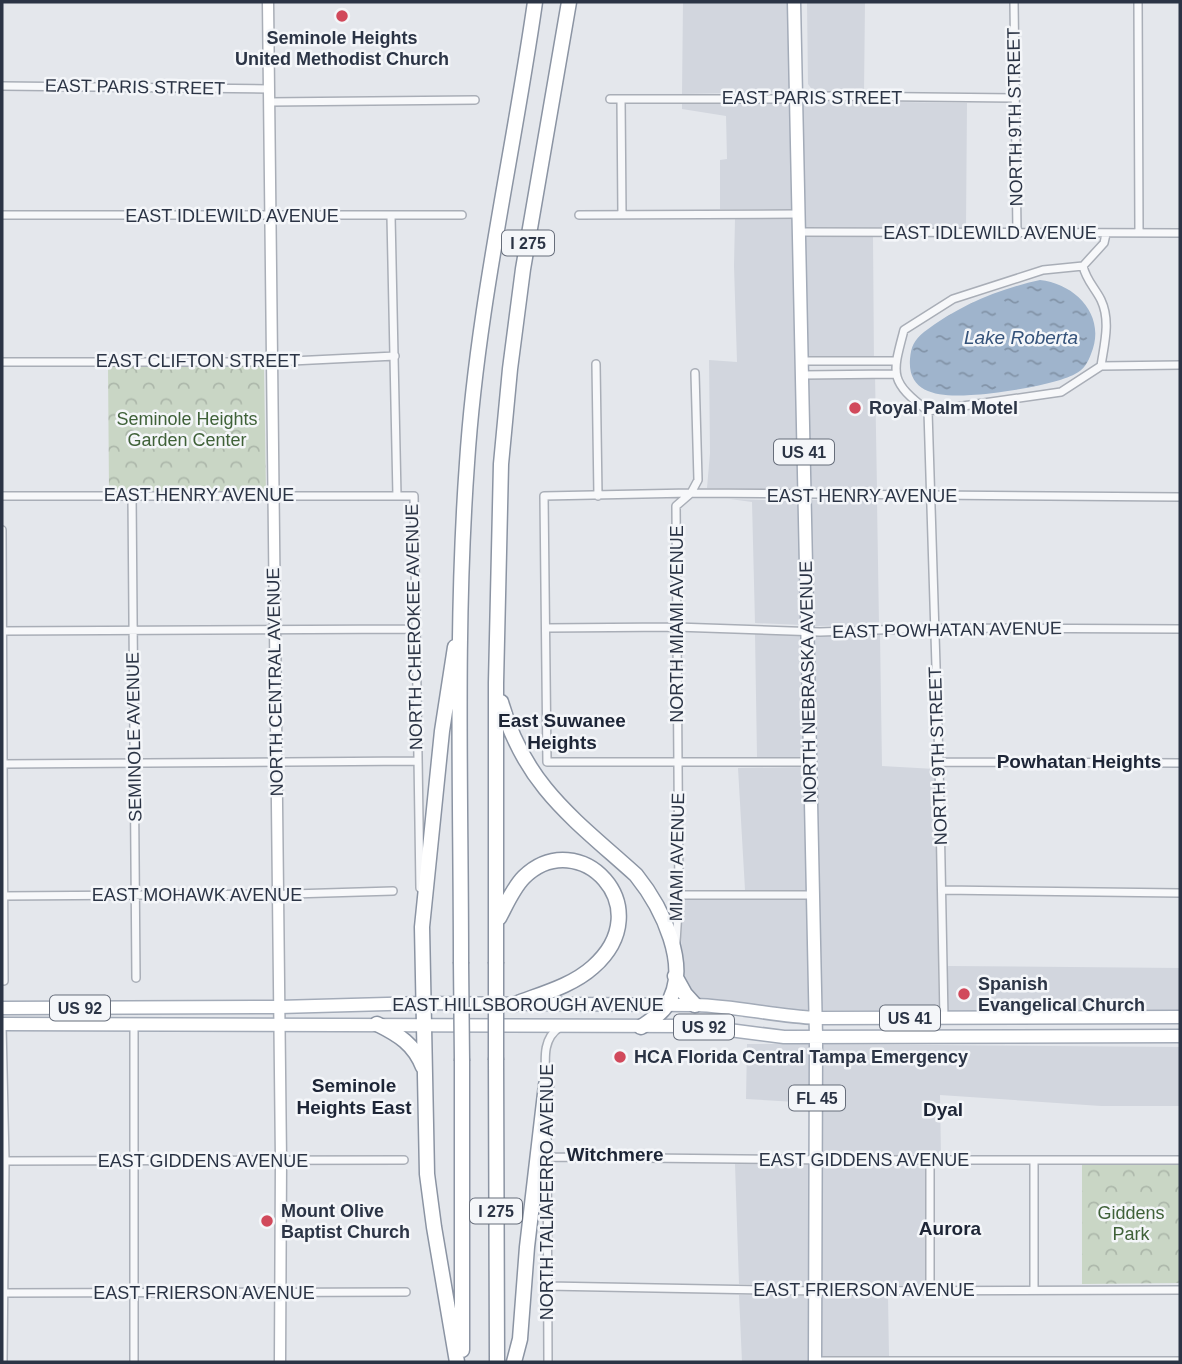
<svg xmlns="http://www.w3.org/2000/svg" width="1182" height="1364" font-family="Arial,sans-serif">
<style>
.built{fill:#d2d6de}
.park{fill:url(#park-crowns)}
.water{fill:url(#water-ripples)}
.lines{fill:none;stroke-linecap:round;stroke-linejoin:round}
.street-casing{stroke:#a9aeb7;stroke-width:10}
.secondary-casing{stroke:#a9aeb7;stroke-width:13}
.primary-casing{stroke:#a3abb8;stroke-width:15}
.highway-casing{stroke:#8b94a3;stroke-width:17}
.street{stroke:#f7f8fa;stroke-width:7}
.secondary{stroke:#fff;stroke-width:10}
.primary{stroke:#fff;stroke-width:12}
.highway{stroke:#fff;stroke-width:14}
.highway-bridge-casing{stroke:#8b94a3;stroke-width:17;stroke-linecap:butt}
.highway-bridge{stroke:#fff;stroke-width:14}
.poi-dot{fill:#d1495b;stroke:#f4f6f9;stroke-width:2.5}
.labels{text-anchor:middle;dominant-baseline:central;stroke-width:5;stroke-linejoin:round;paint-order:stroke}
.shield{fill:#f4f6f9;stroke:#676e7b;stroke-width:2}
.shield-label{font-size:16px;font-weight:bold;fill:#2b3445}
.poi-label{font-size:18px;font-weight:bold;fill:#2b3445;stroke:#f4f6f9;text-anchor:start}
.street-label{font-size:18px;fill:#2b3445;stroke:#f4f6f9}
.park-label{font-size:18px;fill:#3f6138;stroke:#f4f6f9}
.water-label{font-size:19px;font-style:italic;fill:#34527a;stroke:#f4f6f9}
.neighbourhood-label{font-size:19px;font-weight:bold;fill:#1d2536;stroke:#f4f6f9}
</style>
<defs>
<pattern id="park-crowns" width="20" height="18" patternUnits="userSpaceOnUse" patternTransform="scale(1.75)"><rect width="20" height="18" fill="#c9d6c5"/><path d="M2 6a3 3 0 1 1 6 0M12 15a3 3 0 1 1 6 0" fill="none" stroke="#adb8ab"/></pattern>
<pattern id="water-ripples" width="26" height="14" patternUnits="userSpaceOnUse" patternTransform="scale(1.75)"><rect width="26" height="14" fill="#9fb4cc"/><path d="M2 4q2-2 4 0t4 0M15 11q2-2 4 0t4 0" fill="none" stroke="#8293a7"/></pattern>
</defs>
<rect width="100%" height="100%" fill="#e4e7ec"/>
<path class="built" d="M683,2H790L792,92L682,94Z
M807,2H865L864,93L813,91L808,84Z
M830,101L967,103L966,227H804L801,102Z
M792,102L794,209H720V160L727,159L726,116L682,109V104Z
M735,219H794L800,490L707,488L710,453L709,360L737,362L734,266Z
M804,237H873L874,363L806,364Z
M806,374H875L877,490H809Z
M730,499L800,501L802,625L755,623L752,502Z
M809,500L877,501L879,625L812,626Z
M755,634L803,635L806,757H757Z
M880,635L882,766L935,769L939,1010H820L812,636Z
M806,767L808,890H745L738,768Z
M683,900H808L811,1010H789L696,1000L683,981L681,937Z
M948,966L1180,968V1010H948Z
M747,1044H812L813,1103L746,1099Z
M821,1044L1180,1047V1106H1101L940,1095L941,1156L822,1155Z
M735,1164L813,1165L811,1286L739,1284Z
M822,1165L925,1166L926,1285L820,1286Z
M739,1295L811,1296V1362H742Z
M820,1296H888L889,1356H820Z"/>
<path class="park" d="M108,367H264L266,492H109Z
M1082,1164H1180V1283L1082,1284Z"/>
<path class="water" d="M1040,280C1076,284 1107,316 1091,354C1088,362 1084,370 1075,374C1055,385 995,394 971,395C944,397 907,396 910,359C911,347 914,340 924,332C958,306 999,289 1040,280Z"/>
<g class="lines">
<g class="street-casing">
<path id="street" d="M1014,2L1017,232
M1138,2L1139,233
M2,86L269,89
M610,99H780L830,96L1015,98
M621,99L622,215
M269,102L475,100
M2,215H462
M579,215L799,214
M391,216L397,496
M799,232L1180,233
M1083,266C1086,280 1095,288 1101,300C1111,321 1104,345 1101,366L1061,392L928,411C889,381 892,375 904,330L953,299L1043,270L1083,266L1104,243L1106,234
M801,361H896
M2,362H271L395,356
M596,364L598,496
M1101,366L1180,365
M802,375L896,374
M928,411L939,762L944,1018
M132,495L136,978
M2,496H414L420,888
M2,530L4,981
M546,628L676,627L820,632L934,628L1180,629
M2,631L415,629
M810,762H547L544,496L691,493L1180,497
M939,762L1180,763
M2,764L416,761
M942,890L1180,893
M679,895H813
M2,896L292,894L393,891
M676,942L679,895L676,506L691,493L698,480L695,373
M2,1024L5,1161L3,1362
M546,1085C546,1064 540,1040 560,1027
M547,1125L548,1362
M548,1157L831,1160H1180
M1034,1160V1290
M2,1161L404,1160
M930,1161V1290
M547,1286L816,1291L1180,1290
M2,1293L406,1292
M815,1361H1180
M134,1362V1025"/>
</g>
<g class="secondary-casing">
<path id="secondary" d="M268,2L281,1161L280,1362"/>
</g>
<g class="primary-casing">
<path id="primary" d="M794,2L816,1037L815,1362
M2,1008L279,1007L423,1003L695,1005C736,1006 775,1016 816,1018L1180,1017
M2,1024L698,1026L784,1037L1180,1036"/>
</g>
<g class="highway-casing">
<path id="highway" d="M455,647L442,731L422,927L427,1174L434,1227L457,1362
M501,702C525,786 574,819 636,875C661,906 693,968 666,1006C660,1015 650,1021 641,1027
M499,918C506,905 513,888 524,877C579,824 661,907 593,967C572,986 541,994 515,1004
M461,962C461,796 455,629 467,463C477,308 513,156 535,2
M496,962V683L501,464L510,369L523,269L569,2
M675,976L685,994L695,1005
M377,1024C399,1035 414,1044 423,1067
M496,1060L497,1362
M462,1061V1350
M514,1362L520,1339L527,1247L546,1085"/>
</g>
<use href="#street" class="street"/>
<use href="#secondary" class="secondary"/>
<use href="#primary" class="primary"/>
<use href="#highway" class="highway"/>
<g class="highway-bridge-casing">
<path id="highway-bridge" d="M461,962L462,1061
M496,1060V962"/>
</g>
<use href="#highway-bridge" class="highway-bridge"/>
</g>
<g class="poi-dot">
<circle cx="342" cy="16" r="7"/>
<circle cx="855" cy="408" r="7"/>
<circle cx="964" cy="994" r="7"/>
<circle cx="620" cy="1057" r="7"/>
<circle cx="267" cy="1221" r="7"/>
</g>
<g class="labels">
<g class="shield">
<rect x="502" y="230.5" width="52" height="25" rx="5"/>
<rect x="774" y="439.5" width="60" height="25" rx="5"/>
<rect x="50" y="995.5" width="60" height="25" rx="5"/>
<rect x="880" y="1005.5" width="60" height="25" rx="5"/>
<rect x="674" y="1014.5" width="60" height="25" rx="5"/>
<rect x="789" y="1085.5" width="56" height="25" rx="5"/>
<rect x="470" y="1198.5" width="52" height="25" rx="5"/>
</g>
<g class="shield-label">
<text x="528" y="243">I 275</text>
<text x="804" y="452">US 41</text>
<text x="80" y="1008">US 92</text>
<text x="910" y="1018">US 41</text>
<text x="704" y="1027">US 92</text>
<text x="817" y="1098">FL 45</text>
<text x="496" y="1211">I 275</text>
</g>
<g class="poi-label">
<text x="342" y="38" text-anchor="middle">Seminole Heights<tspan x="342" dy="21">United Methodist Church</tspan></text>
<text x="869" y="408">Royal Palm Motel</text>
<text x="978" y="984">Spanish<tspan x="978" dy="21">Evangelical Church</tspan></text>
<text x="634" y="1057">HCA Florida Central Tampa Emergency</text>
<text x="281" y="1211">Mount Olive<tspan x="281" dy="21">Baptist Church</tspan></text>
</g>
<g class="street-label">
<text transform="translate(135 87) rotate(1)">EAST PARIS STREET</text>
<text x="812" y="98">EAST PARIS STREET</text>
<text transform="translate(1015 117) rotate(-91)">NORTH 9TH STREET</text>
<text x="232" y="216">EAST IDLEWILD AVENUE</text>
<text x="990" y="233">EAST IDLEWILD AVENUE</text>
<text x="198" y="361">EAST CLIFTON STREET</text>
<text x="199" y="495">EAST HENRY AVENUE</text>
<text x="862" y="496">EAST HENRY AVENUE</text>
<text transform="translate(677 624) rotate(-90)">NORTH MIAMI AVENUE</text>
<text transform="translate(414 627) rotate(-91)">NORTH CHEROKEE AVENUE</text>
<text transform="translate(947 630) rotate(-1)">EAST POWHATAN AVENUE</text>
<text transform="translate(275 682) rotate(-91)">NORTH CENTRAL AVENUE</text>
<text transform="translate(808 682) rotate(-91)">NORTH NEBRASKA AVENUE</text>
<text transform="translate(134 737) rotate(-91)">SEMINOLE AVENUE</text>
<text transform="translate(938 756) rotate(-92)">NORTH 9TH STREET</text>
<text transform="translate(677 857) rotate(-89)">MIAMI AVENUE</text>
<text x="197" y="895">EAST MOHAWK AVENUE</text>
<text x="528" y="1005">EAST HILLSBOROUGH AVENUE</text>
<text x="864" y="1160">EAST GIDDENS AVENUE</text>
<text x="203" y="1161">EAST GIDDENS AVENUE</text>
<text transform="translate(547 1192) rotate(-90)">NORTH TALIAFERRO AVENUE</text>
<text x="864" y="1290">EAST FRIERSON AVENUE</text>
<text x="204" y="1293">EAST FRIERSON AVENUE</text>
</g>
<g class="park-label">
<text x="187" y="419">Seminole Heights<tspan x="187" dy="21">Garden Center</tspan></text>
<text x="1131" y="1213">Giddens<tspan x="1131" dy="21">Park</tspan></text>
</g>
<g class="water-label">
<text x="1021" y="337">Lake Roberta</text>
</g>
<g class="neighbourhood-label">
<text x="562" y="720">East Suwanee<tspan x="562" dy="22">Heights</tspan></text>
<text x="1079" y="761">Powhatan Heights</text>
<text x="354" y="1085">Seminole<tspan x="354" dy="22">Heights East</tspan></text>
<text x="943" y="1109">Dyal</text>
<text x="615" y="1154">Witchmere</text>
<text x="950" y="1228">Aurora</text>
</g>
</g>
<rect width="1182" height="1364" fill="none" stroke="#2b3445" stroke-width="7"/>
</svg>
